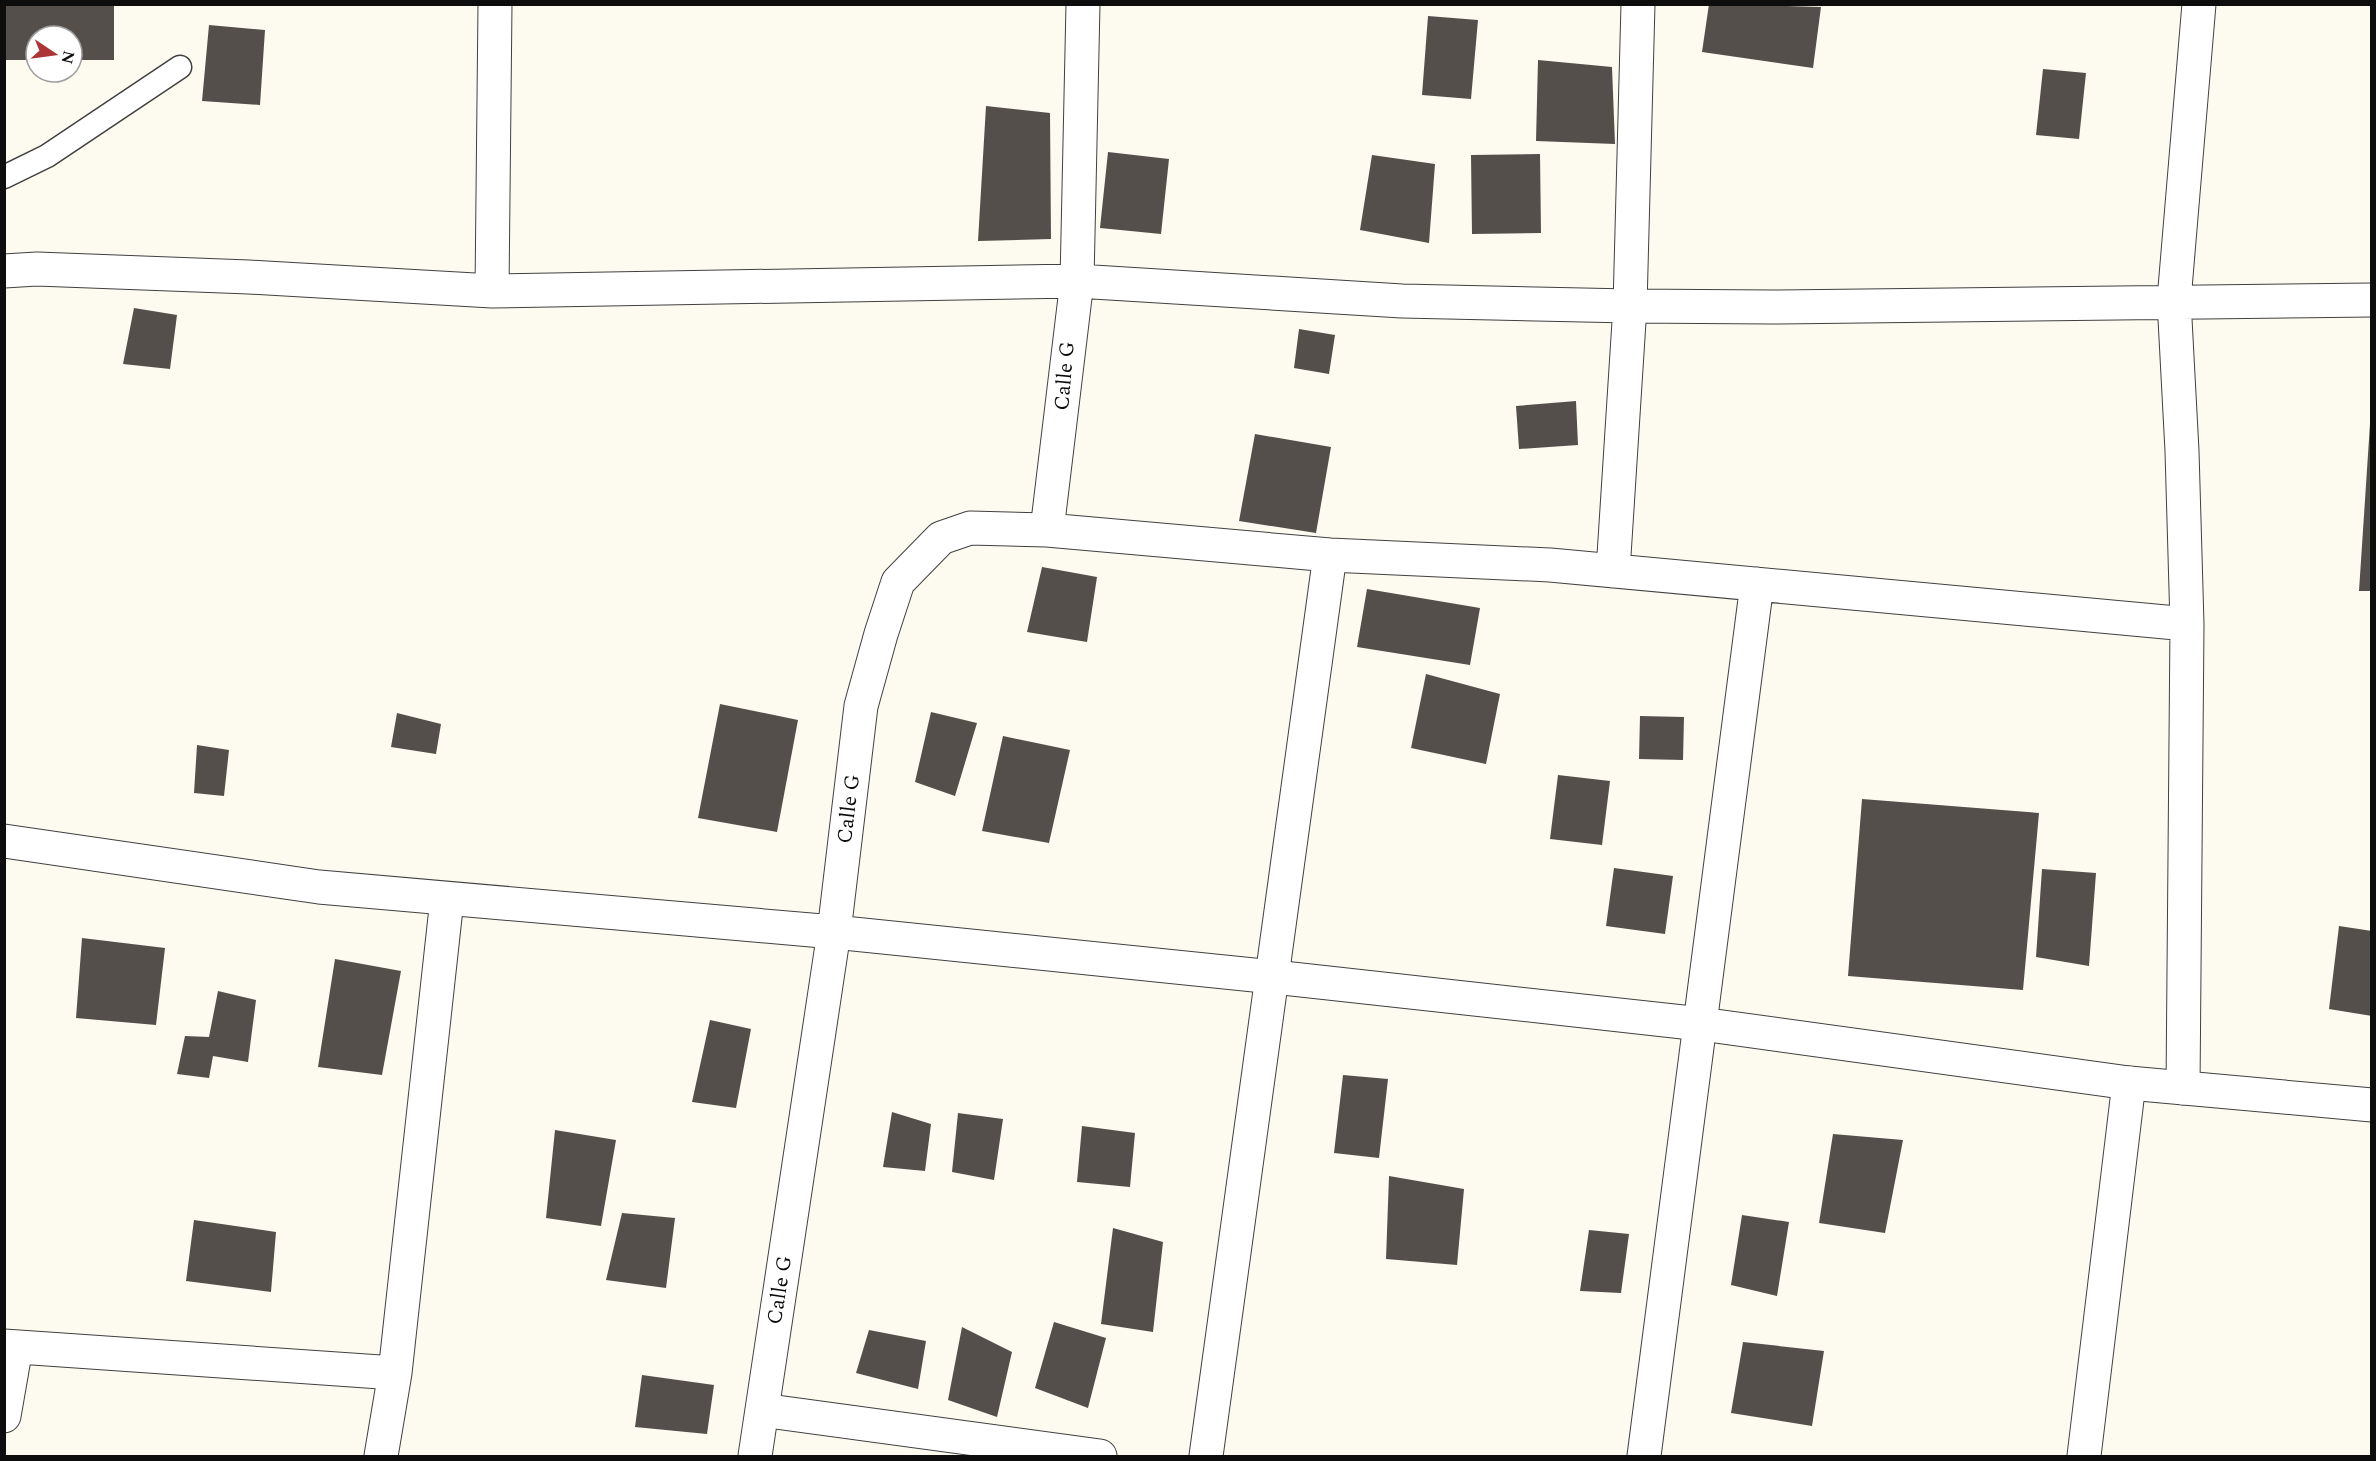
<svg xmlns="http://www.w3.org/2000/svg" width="2376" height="1461" font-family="Spectral,serif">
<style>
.building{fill:#544f4b}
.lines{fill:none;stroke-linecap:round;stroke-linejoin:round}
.service-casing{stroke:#404040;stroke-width:25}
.minor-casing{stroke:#404040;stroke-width:35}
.tertiary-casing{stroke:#404040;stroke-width:35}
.service{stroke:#fff;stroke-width:22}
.minor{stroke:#fff;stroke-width:33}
.tertiary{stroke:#fff;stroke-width:33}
.labels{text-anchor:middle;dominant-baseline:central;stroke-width:6;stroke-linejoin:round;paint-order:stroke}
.street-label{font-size:21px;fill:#0d0d0d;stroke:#fff}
</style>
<rect width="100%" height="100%" fill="#fdfbef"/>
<path class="building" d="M4,4H114V60H72V36H36V60H4Z
M1709,4L1821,7L1813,68L1702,52Z
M1428,16L1478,20L1471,99L1422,95Z
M209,25L265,30L260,105L202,101Z
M1538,60L1612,67L1615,144L1536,141Z
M2043,69L2086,73L2079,139L2036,135Z
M986,106L1050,113L1051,239L978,241Z
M1108,152L1169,159L1161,234L1100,228Z
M1540,154L1541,233L1472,234L1471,155Z
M1372,155L1435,164L1429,243L1360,230Z
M134,308L177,315L170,369L123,364Z
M1299,329L1335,335L1329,374L1294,368Z
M1576,401L1578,445L1519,449L1516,406Z
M2370,424L2372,591H2359Z
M1255,434L1331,447L1316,533L1239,521Z
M1042,567L1097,577L1087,642L1027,632Z
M1367,589L1480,608L1470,665L1357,647Z
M1426,674L1500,694L1486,764L1411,748Z
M720,704L798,720L777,832L698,818Z
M931,712L977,723L955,796L915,782Z
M397,713L441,724L436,754L391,747Z
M1640,716L1684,717L1683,760L1639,759Z
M1003,736L1070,750L1049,843L982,831Z
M197,745L229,750L224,796L194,793Z
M1558,775L1610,781L1602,845L1550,839Z
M1862,799L2039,813L2023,990L1848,976Z
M1614,868L1673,876L1665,934L1606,926Z
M2042,869L2096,873L2089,966L2036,957Z
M2339,926L2372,931V1016L2329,1009Z
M82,938L165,948L156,1025L76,1018Z
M335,959L401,971L382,1075L318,1067Z
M218,991L256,1000L248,1062L213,1056L209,1078L177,1074L185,1036L209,1037Z
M710,1020L751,1029L736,1108L692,1102Z
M1343,1075L1388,1079L1379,1158L1334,1153Z
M892,1112L931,1124L925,1171L883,1167Z
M958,1113L1003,1119L994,1180L952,1172Z
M1082,1126L1135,1133L1130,1187L1077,1182Z
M555,1130L616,1140L601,1226L546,1218Z
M1833,1134L1903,1140L1885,1233L1819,1223Z
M1389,1176L1464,1189L1457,1265L1386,1259Z
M622,1213L675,1218L666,1288L606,1280Z
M1742,1215L1789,1222L1777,1296L1731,1285Z
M194,1220L276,1232L271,1292L186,1281Z
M1113,1228L1163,1242L1153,1332L1101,1324Z
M1589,1230L1629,1234L1621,1293L1580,1291Z
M1054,1322L1106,1338L1088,1408L1035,1388Z
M962,1327L1012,1352L997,1417L948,1400Z
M869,1330L926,1341L918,1389L856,1373Z
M1743,1342L1824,1351L1812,1426L1731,1413Z
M642,1375L714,1385L707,1434L635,1427Z"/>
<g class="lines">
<g class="service-casing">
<path id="service" d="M4,177L47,156L180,67"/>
</g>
<g class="minor-casing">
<path id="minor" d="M4,271L37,269L249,277L492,291L1077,281L1402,301L1630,306L1772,307L2372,300
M492,291L495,4
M1047,530L1330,555L1550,565L2187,624
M1613,571L1630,306L1638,4
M2183,1088L2187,624L2182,451L2174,300L2199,4
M4,1346L395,1373
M762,1410L1100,1456
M4,1416L16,1347
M381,1456L395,1373L447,899
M755,1456L834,932L861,706L881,634L898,582L941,538L970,528L1047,530L1077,281L1083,4
M1206,1456L1330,555
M1644,1456L1757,584
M2084,1456L2129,1083"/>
</g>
<g class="tertiary-casing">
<path id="tertiary" d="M4,841L319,887L834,932L1274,977L1701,1024L2129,1083L2372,1105"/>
</g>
<use href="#service" class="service"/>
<use href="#minor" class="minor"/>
<use href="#tertiary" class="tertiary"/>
</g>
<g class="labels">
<g class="street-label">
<text transform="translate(1065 376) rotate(-85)">Calle G</text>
<text transform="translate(849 809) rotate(-83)">Calle G</text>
<text transform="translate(780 1290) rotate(-81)">Calle G</text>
</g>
</g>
<rect width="2376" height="1461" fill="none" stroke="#0d0d0d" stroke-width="12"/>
<g transform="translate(54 54) rotate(103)"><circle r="28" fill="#ffffff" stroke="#9e9e9e" stroke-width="1.5"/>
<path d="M0-4.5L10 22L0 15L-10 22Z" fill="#ad3535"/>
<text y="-9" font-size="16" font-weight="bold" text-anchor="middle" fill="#0d0d0d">N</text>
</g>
</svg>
